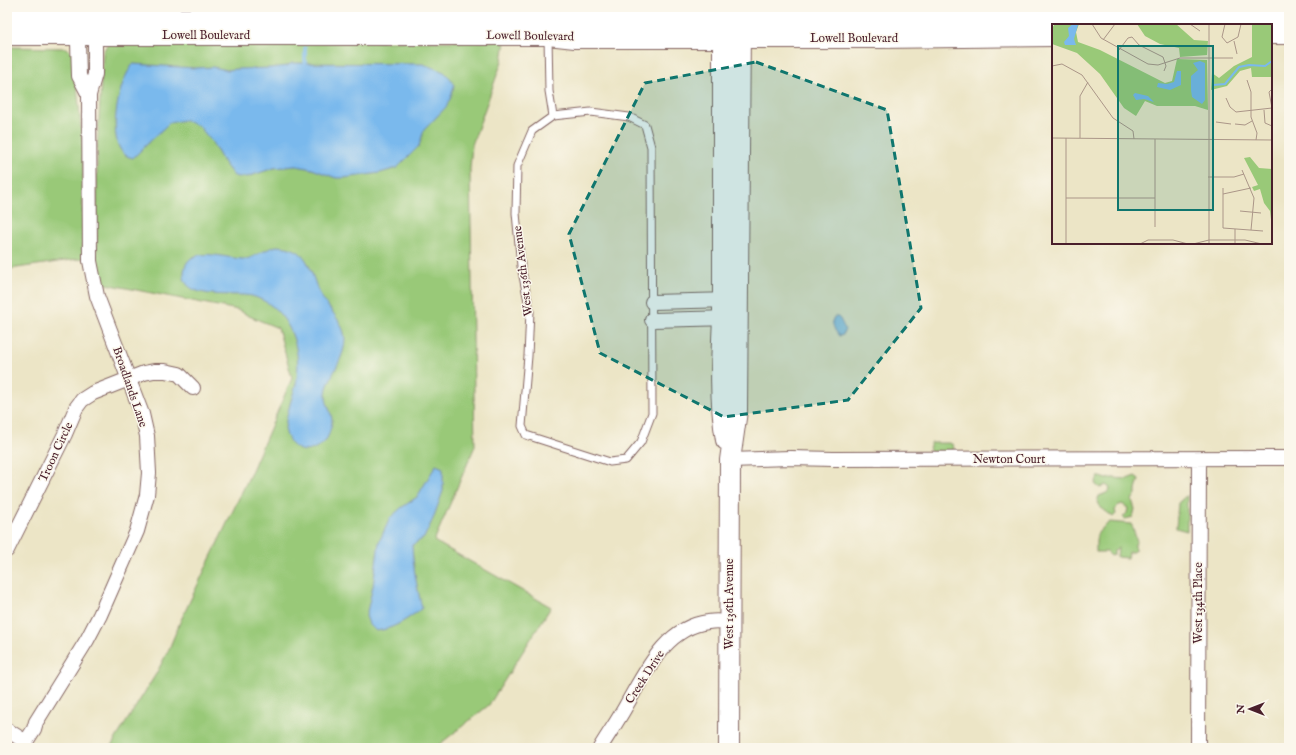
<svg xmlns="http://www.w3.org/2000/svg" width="1296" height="755" font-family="'IM FELL English',serif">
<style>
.green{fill:#99c978;stroke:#727452}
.water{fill:#7ab9ed;stroke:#626c8c}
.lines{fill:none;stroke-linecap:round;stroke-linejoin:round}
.stream{stroke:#7ab9ed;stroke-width:3.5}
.service-casing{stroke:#836461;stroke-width:9}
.minor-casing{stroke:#836461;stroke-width:16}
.secondary-casing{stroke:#836461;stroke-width:22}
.service{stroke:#fff;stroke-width:7}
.minor{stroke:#fff;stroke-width:14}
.secondary{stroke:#fff;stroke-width:20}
.marked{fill:#0f766e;fill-opacity:0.2;stroke:#0f766e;stroke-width:3;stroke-dasharray:8 5;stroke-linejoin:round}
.labels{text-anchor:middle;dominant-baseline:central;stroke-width:3;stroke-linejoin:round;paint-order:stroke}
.street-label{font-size:12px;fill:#4a1f2b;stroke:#fbf7ec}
.inset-river{fill:none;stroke:#7ab9ed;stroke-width:2}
.inset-road{fill:none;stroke:#ab9688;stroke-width:1}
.view{fill:#0f766e;fill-opacity:0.15;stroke:#0f766e;stroke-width:2}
.inset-edge{fill:none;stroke:#4a1f2b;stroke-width:2}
</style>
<rect width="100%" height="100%" fill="#fbf7ec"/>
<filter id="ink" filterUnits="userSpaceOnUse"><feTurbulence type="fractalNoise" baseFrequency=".025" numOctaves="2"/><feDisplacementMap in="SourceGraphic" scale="8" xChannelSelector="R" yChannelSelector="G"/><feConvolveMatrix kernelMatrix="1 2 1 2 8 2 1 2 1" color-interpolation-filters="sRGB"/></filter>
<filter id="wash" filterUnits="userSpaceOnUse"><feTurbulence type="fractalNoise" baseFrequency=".012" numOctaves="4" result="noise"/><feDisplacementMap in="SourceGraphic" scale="16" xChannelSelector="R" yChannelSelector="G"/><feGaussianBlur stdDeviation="0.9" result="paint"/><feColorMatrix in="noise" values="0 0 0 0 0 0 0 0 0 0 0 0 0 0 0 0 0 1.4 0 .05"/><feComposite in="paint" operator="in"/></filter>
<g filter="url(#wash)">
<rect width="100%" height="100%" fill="#ece5c6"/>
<path class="green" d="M209,7H341L342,13L209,10Z
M505,41L502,61L472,145L470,169L475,446L434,541L551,607L489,705L435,748H110L156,674L169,649L180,622L249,477L292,378L278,328L249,316L238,310L101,283L96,258L97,248V148L103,52L108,43Z
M7,47L67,48L74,55L83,147V246L85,258L10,269L7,287Z
M931,443H950L953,445L954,449L952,452H931L929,448Z
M1135,476L1139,479L1136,489V494L1132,500L1135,509L1133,517L1125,519L1123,517L1127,513L1128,508L1122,504L1117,506L1115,510L1116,514L1113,517L1099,506L1097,502L1099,496L1109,492L1110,488L1106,485L1100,488L1095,484L1098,477H1101L1107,479L1113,478L1127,479Z
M1187,495V531L1176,528L1178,503Z
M1110,522L1131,524C1134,528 1135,537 1137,541L1135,544V550L1133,552H1129L1128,558L1117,557L1118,547L1114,551V555L1111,556L1107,552H1096C1096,533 1095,534 1110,522Z"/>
<path class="water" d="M292,63L423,64L444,72L451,79L454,86L451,97L446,107L424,130L419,146L397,168L380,173L344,178H336L312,169L296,166L274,168L247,177H239L234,176L224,163L212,142L199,126L184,120L169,123L133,158C106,154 116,101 123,83C125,76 129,70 133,64L195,68L213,67L227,70L237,69L270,68L287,66Z
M276,246C308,247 308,265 318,290C325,307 344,320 345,339C345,357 332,372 327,388C323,403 331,407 332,420C332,425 330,430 329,434C326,441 324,444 317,447C311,450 307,452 300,450C291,446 287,438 285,429C286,415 291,401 295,388C302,360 296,327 273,307C267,302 259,298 252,296C234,292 175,303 185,267C192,244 229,260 246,259C252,258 257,254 262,252C267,249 272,248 276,246Z
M834,317H838L840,319L845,329L843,335L839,336C835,331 830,322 834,317Z
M436,465L443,468V491L433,519L424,538L412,545C413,567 417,587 422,608C408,619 394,629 376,631L369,624L366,616L373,586L379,542L390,518L401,508L417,497Z"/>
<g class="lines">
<path class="stream" d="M305,48V63"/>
</g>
</g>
<g filter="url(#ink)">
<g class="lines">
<g class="service-casing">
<path id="service" d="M548,36L549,91L553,116
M591,112L629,117L645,125L651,147L652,413L641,442L626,460L610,462L526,435L522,426L528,356L530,311L521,266L516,213L517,166L532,131L553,116Z"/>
</g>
<g class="minor-casing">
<path id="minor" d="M77,7L79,76L89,95
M652,302L731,300
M652,320L731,318
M730,460L791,458L833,459L1289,458
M7,550L65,434L76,408L82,400L93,393L144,373L154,371H165L179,374L193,388
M7,730L26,742
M22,748L34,729L36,722L87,640L100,615L137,531L147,495L149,473L147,436L142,414L97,296L90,261L89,95L95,74V47L93,7
M600,748C609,733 619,719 627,704C646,671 666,627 708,622C715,621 722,621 729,623
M1198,748L1199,459"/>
</g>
<g class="secondary-casing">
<path id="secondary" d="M7,19L1289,18
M723,25V318C721,359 719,400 726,440
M1271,34H1289
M7,35H548L575,38H880L1053,36
M729,748L730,460L737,411L740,25"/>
</g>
<use href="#service" class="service"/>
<use href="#minor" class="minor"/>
<use href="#secondary" class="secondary"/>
</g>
</g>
<path class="marked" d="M756,62L887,110L921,308L848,400L724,417L600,353L569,234L645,83Z"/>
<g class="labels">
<g class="street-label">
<text x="206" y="35">Lowell Boulevard</text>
<text transform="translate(530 36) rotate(1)">Lowell Boulevard</text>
<text x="854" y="38">Lowell Boulevard</text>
<text transform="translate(523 271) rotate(-97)">West 136th Avenue</text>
<text transform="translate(130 387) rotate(71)">Broadlands Lane</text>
<text transform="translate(56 452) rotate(-65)">Troon Circle</text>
<text x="1009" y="459">Newton Court</text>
<text transform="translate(1198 603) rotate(-90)">West 134th Place</text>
<text transform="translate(729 604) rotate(-90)">West 136th Avenue</text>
<text transform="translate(645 677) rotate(-57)">Creek Drive</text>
</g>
</g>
<g transform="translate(1052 24)">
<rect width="220" height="220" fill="#ece5c6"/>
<path d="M3,0H27L24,8L26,18L48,26L113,59L120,57L125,35L155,36L156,86L143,82H105L93,77L84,92L72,84L48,50L25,29L0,20V4ZM85,0H124L142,16L156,17L155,31L128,33L127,24L108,20L93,12ZM200,0H220V53H200L199,44L188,47L175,62L159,66L160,49L167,54L182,42L200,33ZM198,133L207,144L220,145V204L218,187L212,179L208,165L202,167L200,163L206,161L192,134Z" fill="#99c978"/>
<path d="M21,0L26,1L22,15L24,21H13L12,18L17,12L16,4ZM148,37L153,39V76L150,80L140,73L139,66V52L146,46L141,39ZM125,47H129V61L118,66L105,63L106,59L115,60L122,58ZM83,69L96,72L102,78L92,75L84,76L81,71Z" fill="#7ab9ed"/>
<path class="inset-river" d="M161,61L173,60L187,43L197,41L213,42L220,37"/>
<path class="inset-road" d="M40,0L49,14L96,40L106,41L128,34H181M138,0L148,7M157,0V220M173,0L170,13L175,19L186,13L189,0M51,16L63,0M182,17L185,30M67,26L76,14L80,13L87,21L111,33L114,42L112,47M0,42L10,40L30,51L61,94L81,107L82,115M195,56L199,68V93L205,109L204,116M174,74L178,83L184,88L220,84M220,84L217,68L220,65M212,86L213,99L220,102M164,98L179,100M183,100L193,101L200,97M0,114L220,116M14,114V220M28,114V72L36,58M103,115V203M190,146L202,174L199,206M156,153H182L192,150M171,164V204M171,170L199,164M14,174H103M188,187L209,189M171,204L211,207M183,205V220M88,220L96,216H121L136,220M141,220L157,216H193L210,220"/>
<path class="view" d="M66,22H161V186H66Z"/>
<rect width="220" height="220" class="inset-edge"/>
</g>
<rect width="1296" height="755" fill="none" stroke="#fbf7ec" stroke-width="24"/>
<g transform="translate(1250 709) rotate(270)" stroke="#fbf7ec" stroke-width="3" paint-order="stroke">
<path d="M0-3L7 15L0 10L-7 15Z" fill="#4a1f2b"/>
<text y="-6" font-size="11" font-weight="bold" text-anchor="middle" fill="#4a1f2b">N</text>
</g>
</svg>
